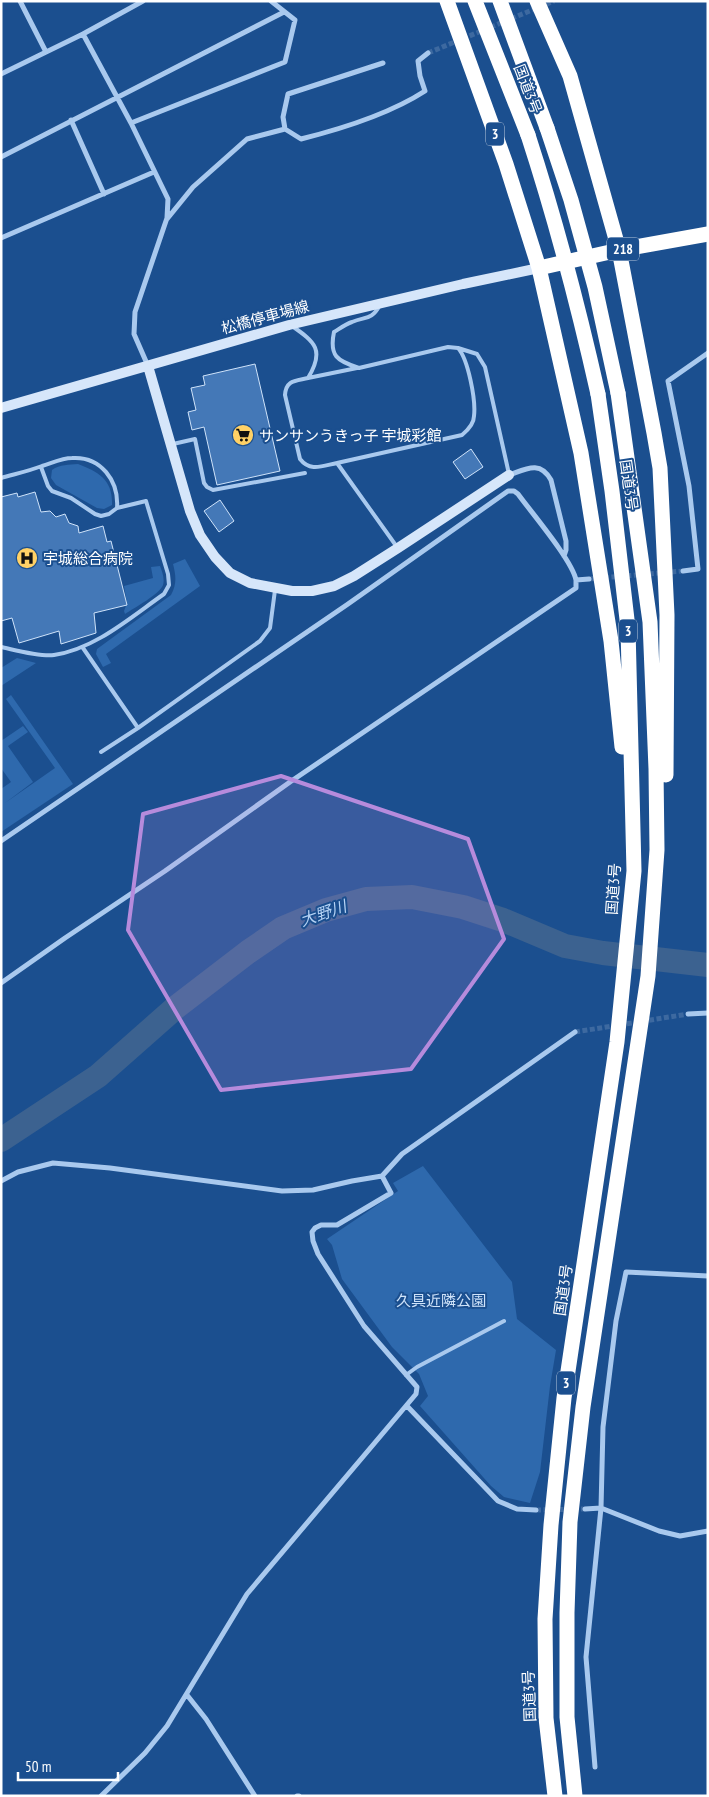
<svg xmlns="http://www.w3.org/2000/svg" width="709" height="1797" font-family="'PT Sans Narrow','Noto Sans JP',sans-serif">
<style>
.green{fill:#2e69ad}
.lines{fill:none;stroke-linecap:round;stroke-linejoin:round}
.river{stroke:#3c6290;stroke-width:24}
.building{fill:#4478b7;stroke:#cfe3fa}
.street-tunnel{stroke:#3d69a0;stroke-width:5;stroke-dasharray:5 2.5;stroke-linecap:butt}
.lane{stroke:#a9c9ee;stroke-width:4}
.street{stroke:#a9c9ee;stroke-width:5}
.secondary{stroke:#d6e6fa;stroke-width:10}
.highway{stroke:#fff;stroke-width:15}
.highway-bridge{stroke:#fff;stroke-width:15}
.marked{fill:#b68bdc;fill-opacity:0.2;stroke:#b68bdc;stroke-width:4;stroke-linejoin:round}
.labels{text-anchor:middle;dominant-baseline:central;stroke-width:4;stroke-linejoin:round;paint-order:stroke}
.shield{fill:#1b4f8f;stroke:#bbcadd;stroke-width:1}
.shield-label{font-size:14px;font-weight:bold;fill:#fff}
.street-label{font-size:15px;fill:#fff;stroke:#1b4f8f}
.poi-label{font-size:15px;fill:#fff;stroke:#1b4f8f;text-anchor:start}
.park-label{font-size:15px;fill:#cfe3fa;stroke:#1b4f8f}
.water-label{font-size:16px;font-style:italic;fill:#b5d3f5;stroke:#1b4f8f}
</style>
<rect width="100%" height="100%" fill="#1b4f8f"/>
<path class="green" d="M78,464C99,472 113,480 112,505L104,509L97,508L56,485L51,478L52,470C60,464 69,465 78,464Z
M185,559L200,586L106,654L111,663L103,667L96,654L97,649L171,595C177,584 176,576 173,564Z
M160,566C162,571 165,579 163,585C160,594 134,608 125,614L124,611L127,603L124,586L153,578L151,567Z
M17,658L36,663L1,686V668Z
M11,695L73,784L1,832V789L11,782L1,768V741L23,726L28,732L8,746L33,782L5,803L55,768L6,699Z
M423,1166L512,1282L517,1319L556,1350L550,1386L540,1472L530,1503L504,1497L491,1486L420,1406L428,1396L419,1374L392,1347L342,1279L332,1245L327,1239L398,1191L393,1183Z"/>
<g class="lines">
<path class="river" d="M1,1140L98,1076L175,1008L248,952L283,928L326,910L366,899L412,897L463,907L503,920L565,946L603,953L708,965"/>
</g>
<path class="building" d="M255,364L280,471L217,485L204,427L192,430L188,412L196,410L191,388L205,385L203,376Z
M471,449L483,467L465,479L453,462Z
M35,492L41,512L50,511L56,517L65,514L69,523L78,526L79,533L103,526L107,542L111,541L127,605L94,613L96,633L61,644L59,631L19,643L12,618L1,621V497L17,493L18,497Z
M220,500L234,521L219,532L204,511Z"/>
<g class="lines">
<path class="street-tunnel" d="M428,53L554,1
M589,579L683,571
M575,1032L688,1014
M536,1510L585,1509"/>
<path class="lane" d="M292,326C315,342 325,350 308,378C295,381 286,380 285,395L300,459C310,472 322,466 337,463L397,547
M458,348L477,354L485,367L509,474
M308,378L357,368
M173,444L195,439L204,483L207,487L213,490L305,473
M337,463L462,435C468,430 474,424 474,416C476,400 468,359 458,348L448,347L359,368C337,361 329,356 334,332C339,329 346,324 352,322C366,316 371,321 380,305
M1,478C15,474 29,471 42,466C52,463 62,458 72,458C101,456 119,481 117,508L109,514L101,516L95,514L71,498L52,491L48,486L41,467
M1,647C15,650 40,657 54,655C95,649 131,617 164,594L169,585L168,574L146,501L117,508
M83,648L138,728L260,641L270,628L275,590
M101,752L138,728
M406,1375L417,1367L504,1321"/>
<path class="street" d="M20,1L46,52
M83,34L143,1
M1,74L83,34L131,123
M71,120L104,194
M285,129L283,117L288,94L383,63
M1,157L284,12
M167,218L168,199L131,123L285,62L295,20L271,1
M167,219L193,187L247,139L285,129L301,139C341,129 391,113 425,91L420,76L418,61L428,53
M1,238L154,172
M148,366L134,334L135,312L167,218
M509,475C526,469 540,460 551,480L566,541V550L564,556
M683,571L698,569L689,486L668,381L708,353
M576,580L589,579
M1,841L348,604L508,491H514L518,494C531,512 572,560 576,580C576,581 576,586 576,588L290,782L165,871L65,938L1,983
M688,1014L708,1013
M1,1181L18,1172L53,1163L110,1168L282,1191L313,1190L352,1181L382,1176L402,1154L575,1032
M407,1406L498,1501L517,1509L536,1510
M585,1509L601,1508L659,1531L680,1536L708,1531
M187,1695L206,1719L255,1796
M595,1767L586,1657L601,1508L603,1427L616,1321L626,1272L708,1276
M101,1796L145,1753L167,1726L247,1594L416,1394L417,1387L364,1326L318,1254L313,1241L312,1232L315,1228L321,1225H337L391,1193L382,1176
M297,1796H299"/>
<path class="secondary" d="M148,366L190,511L200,535L215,557L230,573L250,583L292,591H312L334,586L354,576L398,548L509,475
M1,408L289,325L463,284L539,268"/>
<path class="highway" d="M447,1L506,164L539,268L581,453L611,641L622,747
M475,1L528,135
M500,1L547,128
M537,1L570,76L619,250L654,433L660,468L667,615L666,775
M539,268L619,250L708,234
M555,1796L546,1718L545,1619L551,1525L564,1398L617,1042L634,871L628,628L612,491L598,394
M575,1796L567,1717V1613L570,1522L583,1407L648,976L657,850L656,769L650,622L618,393"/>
<path class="highway-bridge" d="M547,128L571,200L595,287L618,393
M528,135C556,221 578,305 598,394"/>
</g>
<path class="marked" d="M281,776L468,839L504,939L411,1069L221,1090L128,930L143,814Z"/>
<defs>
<g id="supermarket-disc" transform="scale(1.125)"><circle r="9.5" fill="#ffd166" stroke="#1b4f8f"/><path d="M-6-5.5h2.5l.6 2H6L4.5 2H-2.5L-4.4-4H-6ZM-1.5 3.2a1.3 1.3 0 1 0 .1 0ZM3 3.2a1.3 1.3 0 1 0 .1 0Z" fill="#111"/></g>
<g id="hospital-disc" transform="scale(1.125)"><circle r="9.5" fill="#ffd166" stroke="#1b4f8f"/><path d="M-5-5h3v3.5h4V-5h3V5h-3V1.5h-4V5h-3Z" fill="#111"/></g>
</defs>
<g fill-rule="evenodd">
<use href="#supermarket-disc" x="243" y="435"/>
<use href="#hospital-disc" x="27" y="558"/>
</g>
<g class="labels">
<g class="shield">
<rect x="486" y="122.5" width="18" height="23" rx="4"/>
<rect x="607" y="237.5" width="32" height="23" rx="4"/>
<rect x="619" y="619.5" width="18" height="23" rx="4"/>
<rect x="557" y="1371.5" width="18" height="23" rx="4"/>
</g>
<g class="shield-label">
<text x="495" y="134">3</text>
<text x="623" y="249">218</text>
<text x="628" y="631">3</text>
<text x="566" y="1383">3</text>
</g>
<g class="street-label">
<text transform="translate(528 89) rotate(69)">国道3号</text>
<text transform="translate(265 317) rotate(-15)">松橋停車場線</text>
<text transform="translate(629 485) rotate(82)">国道3号</text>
<text transform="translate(613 889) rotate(-86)">国道3号</text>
<text transform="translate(563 1290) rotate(-82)">国道3号</text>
<text transform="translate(529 1696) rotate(-92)">国道3号</text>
</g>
<g class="poi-label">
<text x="259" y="435">サンサンうきっ子 宇城彩館</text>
<text x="43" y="558">宇城総合病院</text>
</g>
<g class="park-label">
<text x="441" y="1300">久具近隣公園</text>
</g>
<g class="water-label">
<text transform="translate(323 913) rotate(-19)">大野川</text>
</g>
</g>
<rect width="709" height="1797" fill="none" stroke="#ffffff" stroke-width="5"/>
<path d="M18 1772v8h100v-8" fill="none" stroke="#ffffff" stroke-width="2.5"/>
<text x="25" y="1772" font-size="15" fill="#ffffff" stroke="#1b4f8f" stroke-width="4" paint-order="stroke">50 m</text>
</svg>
